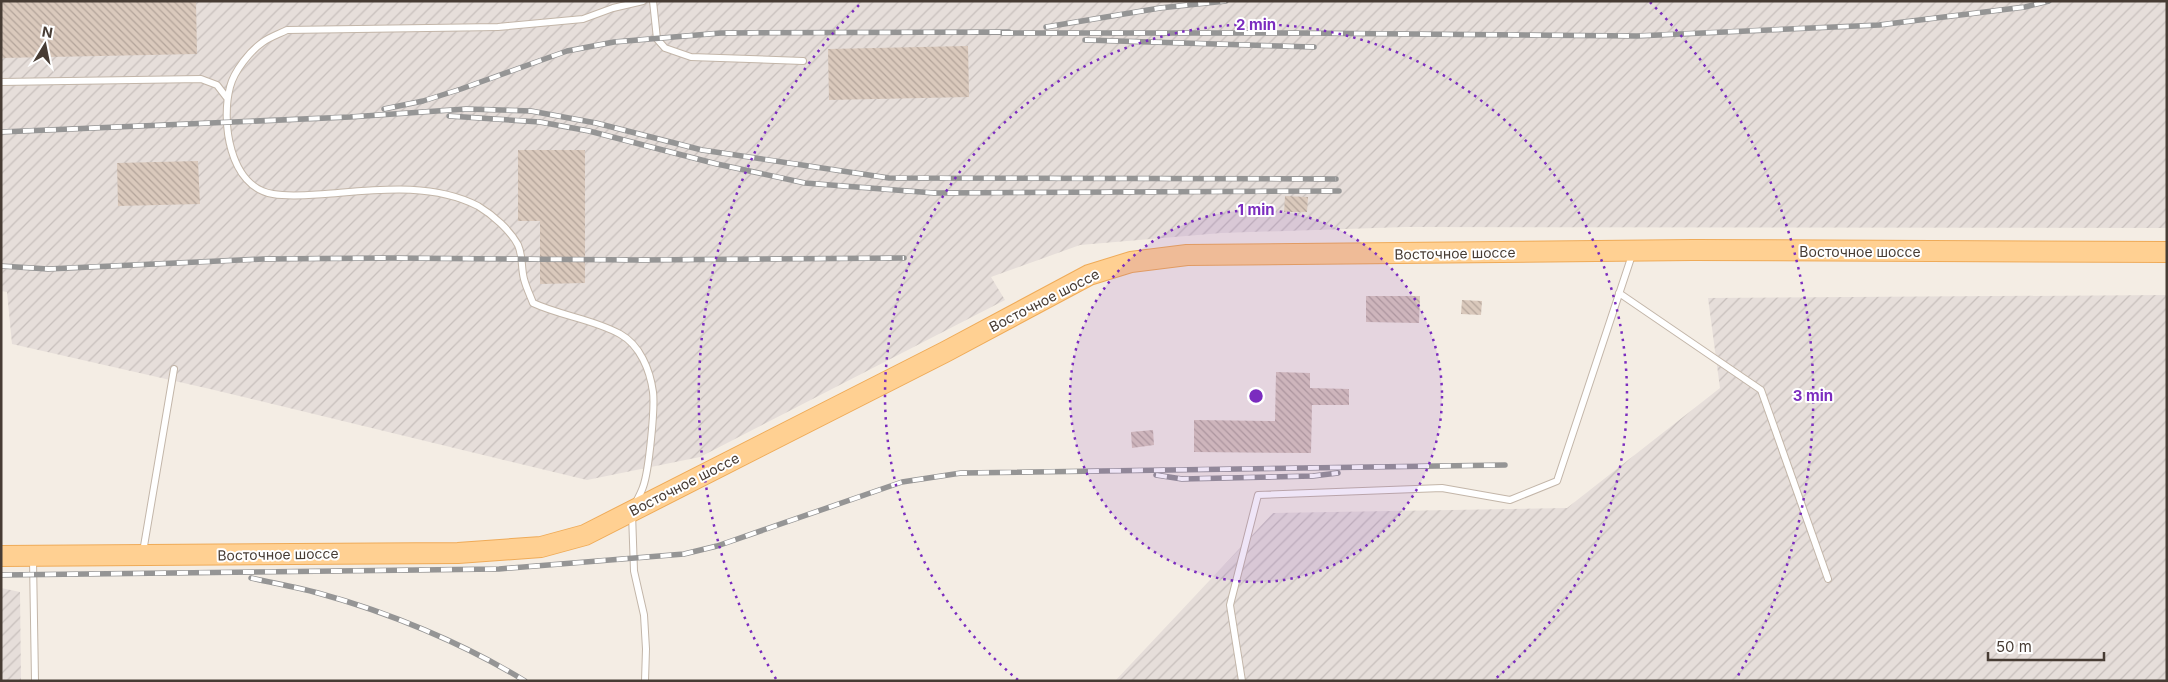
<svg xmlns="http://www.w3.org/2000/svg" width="2168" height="682" font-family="Inter,sans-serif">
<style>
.industrial{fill:url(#industrial-furrows)}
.building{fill:url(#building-back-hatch)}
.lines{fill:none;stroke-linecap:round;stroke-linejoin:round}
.service-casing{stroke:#c3b6a9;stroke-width:8}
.primary-casing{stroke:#efab58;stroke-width:22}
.service{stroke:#fff;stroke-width:6}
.primary{stroke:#ffd092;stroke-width:20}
.rail-casing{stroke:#959595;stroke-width:5.5}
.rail{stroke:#fff;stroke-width:4;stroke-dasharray:11;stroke-linecap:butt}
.ring{fill:none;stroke:#7b2cbf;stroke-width:2.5;stroke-dasharray:2.5 5}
.labels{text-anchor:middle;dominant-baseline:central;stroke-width:4;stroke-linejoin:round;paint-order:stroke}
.street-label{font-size:14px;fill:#473c34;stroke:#fff}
.centre{fill:#7b2cbf;stroke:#fff;stroke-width:2.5}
.ring-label{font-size:15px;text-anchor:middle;font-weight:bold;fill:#7b2cbf;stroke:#fff;stroke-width:4;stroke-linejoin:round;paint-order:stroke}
</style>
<defs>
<pattern id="industrial-furrows" width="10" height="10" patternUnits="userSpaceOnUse" patternTransform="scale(1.25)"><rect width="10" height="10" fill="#e6deda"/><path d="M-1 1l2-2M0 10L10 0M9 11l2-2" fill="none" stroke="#c7bfbc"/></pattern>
<pattern id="building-back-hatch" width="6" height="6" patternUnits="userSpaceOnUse" patternTransform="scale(1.25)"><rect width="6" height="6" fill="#dac9bc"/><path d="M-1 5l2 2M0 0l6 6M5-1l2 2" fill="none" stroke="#b3a49a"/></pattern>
</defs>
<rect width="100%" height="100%" fill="#f4ede4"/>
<path class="industrial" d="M1,1H2167V228L1405,227L1221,233L1080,245L991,277L1005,300L700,457L587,480L210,389L12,344L7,292L1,291Z
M2167,295V681H1115L1273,513L1567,508L1720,388L1708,298Z
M1,588L20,592L21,681H1Z"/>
<path class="building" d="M1,1H196L197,54L1,58Z
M968,46L969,97L829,100L828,49Z
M518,150H585V283L540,284V221H518Z
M198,161L200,204L118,206L117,163Z
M1285,196L1308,197L1307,212H1284Z
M1366,296H1420L1419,323L1366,322Z
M1462,300L1482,301L1481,315L1461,314Z
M1276,372L1310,373V388L1349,389V405H1312L1311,453L1194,452V420L1275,421Z
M1153,430L1154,445L1132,448L1131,432Z"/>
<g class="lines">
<g class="service-casing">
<path id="service" d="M653,1L657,39L665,48L691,57L803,61
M1,82L201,79L217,85L227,98
M1619,293L1761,390L1828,579
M635,504C638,498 641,493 643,487C649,471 655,408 653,392C650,370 640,345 620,334C593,319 561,316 533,303C530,295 526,287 524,279C521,268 523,256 518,245C510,230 493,215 478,206C431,182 375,190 325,194C308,195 290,197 273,194C229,187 221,121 230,87C234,71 250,51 263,42C270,37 279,34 287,30L498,27L583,19L613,8L643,1
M632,513L634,571L644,615L646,649L645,681
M143,552L174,369
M33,560L35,681
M1242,681L1230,605L1258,495L1442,488L1510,500L1557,481L1632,255"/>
</g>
<g class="primary-casing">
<path id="primary" d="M1,556L458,553L541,547L585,535L945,352L1089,275L1131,262L1187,255L1693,250L2167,252"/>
</g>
<use href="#service" class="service"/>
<use href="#primary" class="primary"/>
<g class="rail-casing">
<path id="rail" d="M1046,27L1160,8L1226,1
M1002,33H1294L1637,36L1879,25L2025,7L2049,1
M1085,40L1314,47
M384,109L423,101L461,89L567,51L614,42L721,33L1009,32
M449,116L540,122L589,131L717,164L805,183L934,193L1339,191
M1,132L350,117L466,109L531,111L596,123L702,150L889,178L1336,179
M1,266L48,269L263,259L389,258L641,260L904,258
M1156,475L1182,479L1313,476L1338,473
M1,575L499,569L684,554L717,546L902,482L961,473L1505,465
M251,578C273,583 296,587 318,593C388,612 463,643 525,681"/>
</g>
<use href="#rail" class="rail"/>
</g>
<circle cx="1256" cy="396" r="186" fill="#7b2cbf" fill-opacity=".12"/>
<g class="ring">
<circle cx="1256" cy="396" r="186"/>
<path d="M1018 680A371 371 0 1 1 1494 680"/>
<path d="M776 679A557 557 0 0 1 862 2M1650 2A557 557 0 0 1 1736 679"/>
</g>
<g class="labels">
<g class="street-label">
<text x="1860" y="251">Восточное шоссе</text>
<text transform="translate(1455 253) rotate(-1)">Восточное шоссе</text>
<text transform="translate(1044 300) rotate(-27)">Восточное шоссе</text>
<text transform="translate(684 484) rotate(-27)">Восточное шоссе</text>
<text transform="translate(278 554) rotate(-1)">Восточное шоссе</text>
</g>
</g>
<circle cx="1256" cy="396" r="8" class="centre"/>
<g class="ring-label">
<text x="1256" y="30">2 min</text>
<text x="1256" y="215">1 min</text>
<text x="1813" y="401">3 min</text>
</g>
<rect width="2168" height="682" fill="none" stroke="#473c34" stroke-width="5"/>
<g transform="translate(45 45) rotate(10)" stroke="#ffffff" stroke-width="4" paint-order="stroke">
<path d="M0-4L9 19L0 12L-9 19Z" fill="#473c34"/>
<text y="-8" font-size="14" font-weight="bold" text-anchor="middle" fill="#473c34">N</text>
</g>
<path d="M1988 652v8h116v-8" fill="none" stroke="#473c34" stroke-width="2.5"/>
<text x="1996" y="652" font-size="15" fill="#473c34" stroke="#ffffff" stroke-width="4" paint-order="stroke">50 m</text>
</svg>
